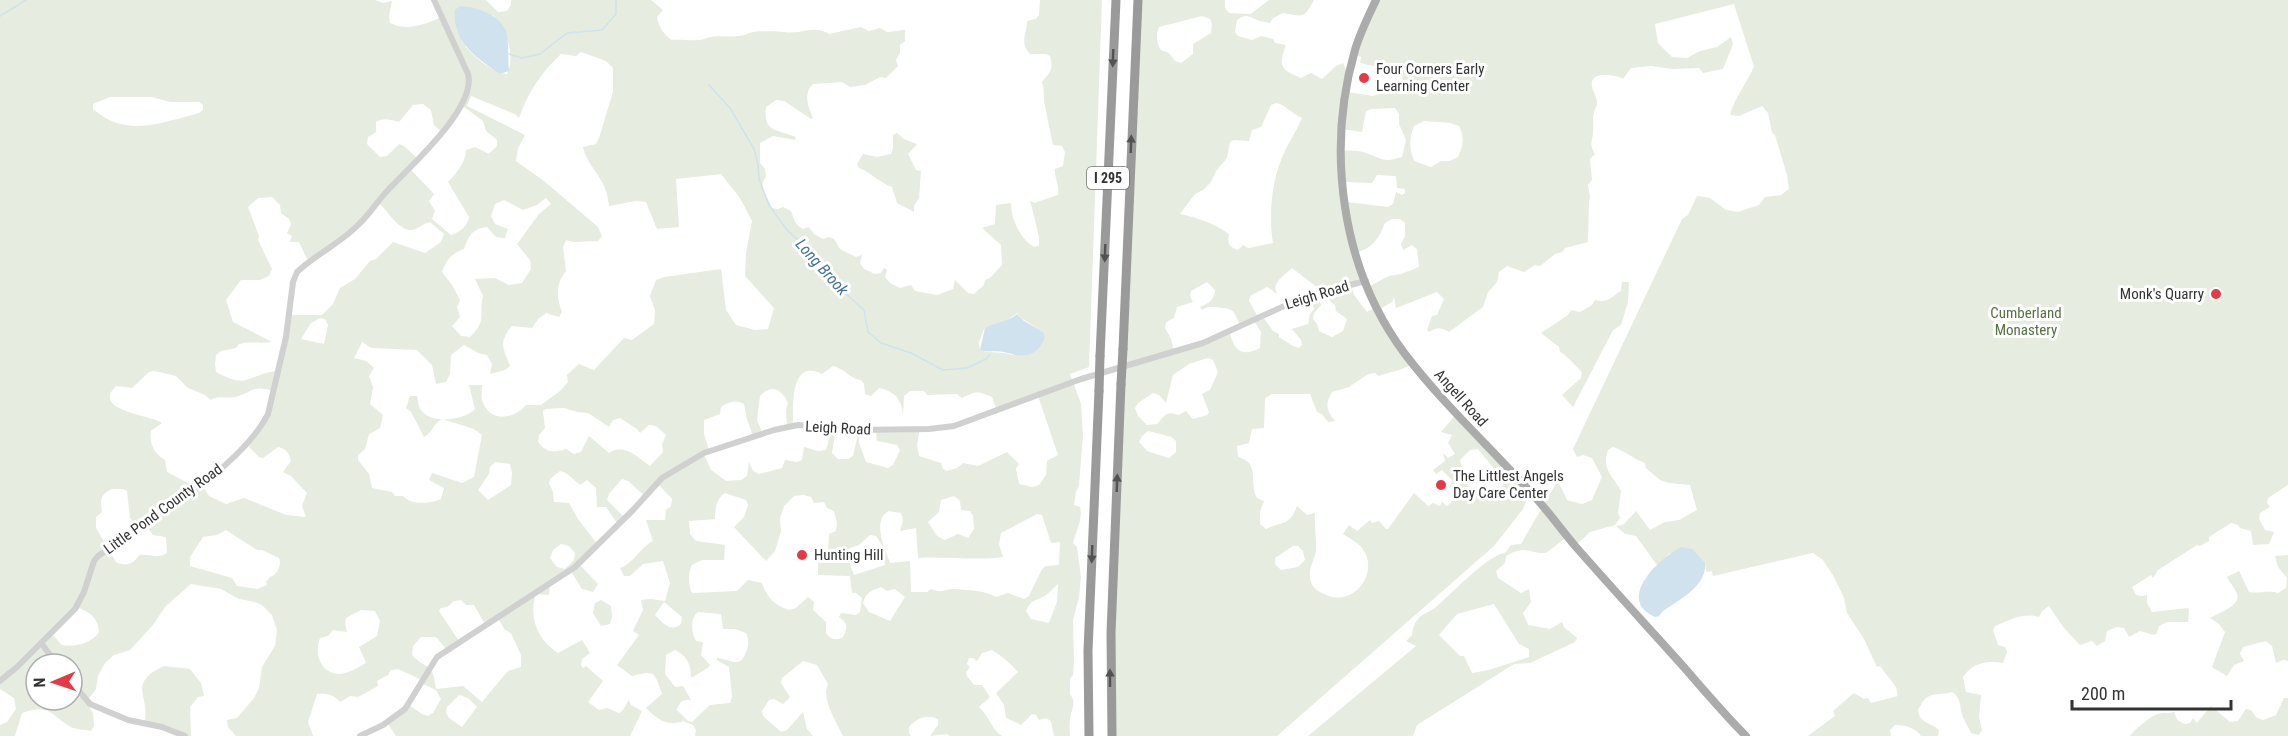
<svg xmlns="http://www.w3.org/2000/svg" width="2288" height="736" font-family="'Roboto Condensed',sans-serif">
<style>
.green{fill:#e6ecdf;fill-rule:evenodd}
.water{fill:#cfe2ee}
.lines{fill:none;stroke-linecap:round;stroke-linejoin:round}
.stream{stroke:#cfe2ee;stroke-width:1.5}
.minor{stroke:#d0d0d0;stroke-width:6}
.major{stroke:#ababab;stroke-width:8}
.highway{stroke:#9a9a9a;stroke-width:9}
.highway-bridge{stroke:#9a9a9a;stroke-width:9}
.oneway{fill:#525252}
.poi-dot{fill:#e63946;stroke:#fff;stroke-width:2}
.labels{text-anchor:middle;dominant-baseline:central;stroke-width:6;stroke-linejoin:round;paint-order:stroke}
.shield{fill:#fff;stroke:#707070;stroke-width:1.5}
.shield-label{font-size:14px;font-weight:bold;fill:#333}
.poi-label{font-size:15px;fill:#333;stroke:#fff;text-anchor:start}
.street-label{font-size:15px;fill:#333;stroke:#fff}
.park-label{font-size:15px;fill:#56703f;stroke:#fff}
.water-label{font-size:16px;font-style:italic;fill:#3f7597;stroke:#fff}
</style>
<rect width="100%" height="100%" fill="#fff"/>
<path class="green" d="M0,0H375L383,3L392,1L389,16L390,23C407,32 426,24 442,17L435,0H486L498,12L507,11L511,5V0H651L663,10L657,17C658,25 664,36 672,40C682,39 695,42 704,39C719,34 725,38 739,36C744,36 748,33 753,32C763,31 775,31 784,32C800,35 814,24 829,34L861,27L869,31L880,28L887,32L905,30V41L900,45V53L896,60L898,66L886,78L880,77L865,85L850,87L842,82L813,84C803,93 808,107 813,118L811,119L784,101L776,100L766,107C763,132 775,129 796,137L795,140L773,136L760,143V163L765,169L766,177C757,186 768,198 772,208L778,209L783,207L791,211C794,219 794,224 803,229L809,227L814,234L823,239L829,237L834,239L840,249L856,257L862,255L860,263L864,269L875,274L881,273L884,268L887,270L885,277L890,283L900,288L911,285L915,291L937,295L953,289L955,280L968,293L974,294L984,285L985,280L990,278L1002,265L1001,245L982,228L995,224L996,205L1011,203C1011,219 1020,239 1034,247L1039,246V237L1030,200L1034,203L1058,195C1060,186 1054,177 1055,169L1063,166L1065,152L1062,146L1053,145C1050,132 1048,120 1045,106C1043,99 1045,92 1042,82C1049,74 1054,70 1050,56L1046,54H1030C1019,42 1027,35 1027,21L1036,19L1039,15L1040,0H1102L1089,367L1070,374L1081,404L1083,435L1079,485L1076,492L1074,505L1080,507C1083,520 1076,530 1073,543L1077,547L1081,577L1079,597L1073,620L1074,661L1073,675L1070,679V694C1077,704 1071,709 1070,720C1069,725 1070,731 1070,736H1054L1051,721L1046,718L1039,720L1036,715L1032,714L1021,725L1006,718L1004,705L996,693L1018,672C1011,664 1002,656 992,650L982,653L977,661L973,658H969L967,664L970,667L966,672L967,676L974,685H982L990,697L979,707C990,717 991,729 1002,736H950L947,734L930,736L938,725V719C926,714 917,718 909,727V733L911,736H843C836,721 821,699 828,684L817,665L803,661L782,678L781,683L790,697L783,704L774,699L769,700L762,711L763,716L781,732L787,730L803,712L807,729L813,736H695L696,730L693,725L683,721C667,727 657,719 646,708L662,694L657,680L653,674C647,672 638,674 632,676L617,665L639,635L633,631L643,610L641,600L651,599L665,601L670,583L663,561L643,564L630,576H624L620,568C633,564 639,549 653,541L646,520H665L666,510L671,506L672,499L658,484L646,497L628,481L622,479L609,494L607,500L626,519L619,526L606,507H597L596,488L587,480L580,485L566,473L560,471L550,479L549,483L553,492L554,502L569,503L578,519L598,545L580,565L598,584L593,592L582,589L572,573L550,585L549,595L536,594C528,618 538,640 558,653L582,640L590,653L582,659L581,665L583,668L586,666L603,681L588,702L599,710L607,708L619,713L623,710L629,700L631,705L642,711L630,736H396L388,724L409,705L422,714L428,716L433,713L441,699L436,690L423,684L422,680L398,669L391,670L388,675L377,681L378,686L358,697L350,696L340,702C335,695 325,692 317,694L308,722L313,736H236L228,727L227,720L237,718L254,698L259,688L262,667L275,646L277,630L272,615L262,605L255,602L239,599L221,589L191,584L165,607L153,625L130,650L114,655L105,663L98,676L96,689L86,702L93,713L94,726L91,731C85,729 76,730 71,727C50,715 50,703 22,713L15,736H0V725L7,722L16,709L14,698L0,689ZM493,15C506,29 516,55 507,74C494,74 473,56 465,46ZM581,52L606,61L613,68V92L599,138L596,144L583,147C586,162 598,172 604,186C607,192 608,199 609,206L636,201L646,202L657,229L679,227L676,179L721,174L740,198L752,221L746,253L745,276L774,308L768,329L755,330L736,325L726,310L721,269L664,277L656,280L650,296L655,310L654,324L632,340L624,338L594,370L579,364L567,375L568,382L560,391L541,405H526C513,420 489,423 482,400C481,396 482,390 482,385H469L475,409C465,420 431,425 421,410C418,407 418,400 417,396H410L406,408L411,412L424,437C433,432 432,425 442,419L474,429L482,435L474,477L462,483L432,473L429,480L444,488L441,499C431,504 410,505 403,496H395L392,492L372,488L369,474L358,460V455L365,449L369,434L380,428L383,415L370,404L373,387L369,376L374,368L366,361L354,358L362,342L371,348L417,350L432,365L436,384L446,382L450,374L451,355L464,345L478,353L487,355L492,364L490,374L505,370L510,366C503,348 498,342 512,326L532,328L538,319L546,313L559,317L562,312C556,297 556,283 566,271L563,247L566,240L574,242L598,241L602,236L598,227L544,181L516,161L518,148L525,135L467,106L471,96L515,114L519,118C528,92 541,73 561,54L576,56ZM110,97H152L170,102H199L203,105V110L199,113C161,123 126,138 93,109V104ZM423,104L431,110L434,125L443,133L457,112L464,107L483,121L486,131L497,140V146L489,154L475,147L466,150C466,162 456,174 448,182L469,217C468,226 459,233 451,235L432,219L435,211L429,201L434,194L411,170L419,160L404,146L399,144L387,156L380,157L367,144L368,137L376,132V122C384,117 391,120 399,122L413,105ZM272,197L280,205L281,213L289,219L291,224L287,233L292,236L290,242H299L308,261L362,224L380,204C388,212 400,232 413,230C420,228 423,223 430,222L444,234L441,242L425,253L393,242L376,259L370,261L355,279L340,288L333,304L322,315H289L278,371C249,373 250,391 216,372L215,364L216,355L221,351L236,348L239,344C250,341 261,344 272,342L233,322L226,300L241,280H260L269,276L272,269L258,240L259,236L248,207L258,198ZM546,198L551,204L539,214L517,244L530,260L531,269L522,283L509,285L495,278L475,279L483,296C478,315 488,320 470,337L461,336L452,326L460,317L457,307L460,300L452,285L442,272C447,259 451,254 464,249C469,235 472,229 487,227L496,237L505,238L508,229L495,224L491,216L495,204L504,200L523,210L537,205ZM1017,313L1021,318L1043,332L1012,355C1001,351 991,354 980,350L979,342L984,329C995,323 1008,322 1017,313ZM320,318L325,319L328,325L324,344L301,339L311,323ZM833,366C844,368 850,379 861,380L864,384L865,394L871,396L879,388C895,391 902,400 903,415L904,396L910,391H924L927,395L957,394L962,398C977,391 976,391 992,397L997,411L1038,396L1058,455L1047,461L1046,475L1039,485L1032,487L1019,484L1016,469L1019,464L1007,452L978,466L963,463L957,468L947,471L943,469L941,463L919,456L917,445L920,429L876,431L877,441L897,445L900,450L893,465L888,468L866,462L859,443V430L853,456L848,459H838L832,453L836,428L830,427L828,444L826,450L818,451L804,447L802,460L797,462L785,460L782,468L759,474L753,471L749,462L747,476L741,480L726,481L711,470L704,454L709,450L704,434V420L720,414L721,407C728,402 736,399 744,404L747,419L753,436L762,432L757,420L760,396C772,383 782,390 788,403L786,410L787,424H793C793,406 790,358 822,374ZM155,371L176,376L188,388L205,395L211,400C219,395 226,399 235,397C253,393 251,384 274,391L257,436L251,441L249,447L259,457L263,458L278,447C286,449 289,452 291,461L283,472L291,476L307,493L302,506L306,517L286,515L244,498L226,504L209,496L203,487L197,488L167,472L165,460C154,453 149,444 151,431L162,423C148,414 91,411 116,386L132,388L149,372ZM564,408L577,412L588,413L609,427L613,420L620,418L637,429L640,433L649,425L656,426L666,435L662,444L663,452L650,466C638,458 624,442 609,453L589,436L581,452L574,454L566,449C552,453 547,453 538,442L539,435L545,428L543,411L546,409ZM495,462L510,464L512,473L511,485L488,500L478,490L489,474L490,467ZM113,489H123L127,491L130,518L138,528L145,524L153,535L166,537L167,553C158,559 149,554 139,555C134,564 126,567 116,562L96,528V517L102,512C100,500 100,494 113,489ZM725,493L746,500L748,505L744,517L734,527L766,561L775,551L781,531L780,518L784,506L794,496L804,495L811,497L814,503L824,502L827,508L834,511L837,523L836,531L829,534L828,550L818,554V575L850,576L852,593H856L862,598L860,612L856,615L841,613L839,617C848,623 848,628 843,637C836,641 831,640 826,633V622L813,610L814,602L808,597L796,608L789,610C774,605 767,598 762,583L748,580L737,591L692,593C688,585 688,572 692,565L702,560H724L725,545L696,541L690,534L689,521L715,519C715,509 716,499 725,493ZM954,496L960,501L961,510L970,511L973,516L974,529L968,538L958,534L945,540L937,536L928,522L939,512L941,500ZM889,511L901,513L903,520L900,531L916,528L918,558C946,556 975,561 1003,557L999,544L1001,533L1037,514L1042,515L1051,543L1060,542L1059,565L1046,566L1042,569L1029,596L1024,599L1008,593L996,597C985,590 967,590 954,589C943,589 943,594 931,589L927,592H911L910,561L890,563C885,549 871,520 889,511ZM226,530L257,550H262L279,558C282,565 277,575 270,577L266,582L267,585L257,589L237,586L232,578L190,566V557L203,537L217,535ZM870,535L876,536L883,547L885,565L854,575L850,565V548L859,545ZM561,544L569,546L575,553L574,560L565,569L557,567L550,558L553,550ZM1058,584L1057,602L1049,623L1031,619L1026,611C1032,598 1035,602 1046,595C1050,592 1054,587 1058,584ZM881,587L887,591L895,589L905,597L890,621L869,612L863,603C866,592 871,591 881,587ZM461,600L466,605H474L486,626L499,620L505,630L511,633L521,655V667L508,671L482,702L463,686L436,689C432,660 428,672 412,655L413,646L421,637H436L447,650L459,641L439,611L441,608L447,607L454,601ZM664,602L682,617L681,624C670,633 663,623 655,615ZM79,608C91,613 98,618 99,632C91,644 75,647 62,645L53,635ZM361,610L375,611L380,621L377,636L359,647L366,663C358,667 349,674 339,674C320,673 314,653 320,638L328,636L333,630L347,632L345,623L346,618ZM698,612L721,614L723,629H735L746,633C749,639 749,645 746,652C740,670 731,659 717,658V660L729,667L732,696L730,703L710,705L692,722L688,721L677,710C679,702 683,699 691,700L683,686L675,687L665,674L666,655L675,650C687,656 691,664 691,678L709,667L710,665L701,655L703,642L696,641C691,633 690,618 698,612ZM36,664H72V700H36ZM459,695L468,698L477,707L462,727L449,718L446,713L447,707Z
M1140,0H1225V8L1229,13L1251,14L1269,0H1314C1303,20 1303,16 1283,13L1273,18L1270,23C1267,22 1263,22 1260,21C1250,18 1247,12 1237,20L1235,32L1238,36L1252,40L1261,36L1273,39L1275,43L1286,45C1278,67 1281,70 1301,78L1311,73L1322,79L1336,66L1343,63L1348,74V92L1373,96L1385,92H1398L1401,89L1403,84L1402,73L1360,63L1361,57L1356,55L1377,0H2288V485L2268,498L2267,503L2270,507L2260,513L2259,519L2265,530L2274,532L2269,544L2253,545L2251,531L2240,528L2238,525L2231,523L2209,537V541L2200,546L2197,545L2158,570L2153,578L2151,575L2132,587L2136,595L2142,596L2147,595V603L2152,612L2188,608L2189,610L2188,622H2167L2159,626L2157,633L2154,635L2140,631L2129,637L2124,628L2117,627L2107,631L2105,641L2097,646L2092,641L2080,645L2064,628L2049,606L2042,611L2039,617C2024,612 2009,620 1995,626L1993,630L1998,645L2005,647L2007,652L2003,663C1987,660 1972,663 1963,677L1966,692L1981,695L1979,717L1982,730L1979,735L1971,733C1969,728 1966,724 1964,719C1959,710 1963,699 1952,692C1935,697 1928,689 1918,710C1918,722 1931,723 1939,730L1938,736H1921C1916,728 1905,725 1895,725L1890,730L1891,736H1808L1835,716L1833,711L1854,693L1864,699L1868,698L1871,703L1898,696L1896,687L1880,666L1877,667L1864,639L1847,613L1844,598L1834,577L1823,560L1813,553L1713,576L1712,571L1706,572L1705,563L1670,553L1657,565L1636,536L1625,534L1616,526L1623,525L1636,511L1650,530L1665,522L1679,520L1697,510L1690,485L1669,483L1660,480L1646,468L1645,463C1633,459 1626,451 1613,447L1608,450C1601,469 1613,476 1621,491L1618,513L1620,518L1615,525L1590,532L1577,544L1568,536L1546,553C1527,554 1528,544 1506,556L1505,563L1496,571L1498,578L1521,593L1529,589L1531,602L1523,613L1528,625L1550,629L1562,622L1564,627L1577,638L1575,642L1530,663L1514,664L1417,725L1413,736H1308L1416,646L1406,641L1412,635C1413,628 1414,623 1419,618C1423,613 1430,612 1435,608C1448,597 1490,553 1505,553L1511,545L1521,544L1561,475L1559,483L1567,500L1582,504L1592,500L1602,477L1592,458L1583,455L1577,457L1573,449L1682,219L1688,215L1697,196L1710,198L1726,210L1738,212L1759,205L1765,197L1781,195L1789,189L1787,175L1775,135L1772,133L1768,113L1762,106L1739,116L1730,115C1735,97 1746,84 1754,67L1734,4L1655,24L1658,43L1672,57L1687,58L1700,51L1717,47L1731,37L1733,44L1723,69L1703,73L1699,68L1672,69L1651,66L1631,68L1623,79C1617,75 1595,72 1592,81C1590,88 1598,97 1597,105C1596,108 1594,110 1594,113C1592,120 1594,126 1593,133C1592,142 1589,145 1595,154L1590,159L1592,180L1588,185L1590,197L1589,202L1588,242L1565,248L1562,252L1555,254L1540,266L1535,265L1524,272L1507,266L1499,272L1497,282L1488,292L1483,307L1449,332C1440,327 1438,327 1429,332L1427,330L1432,316L1437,315L1444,299L1437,292L1396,308L1394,297L1392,302L1380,309L1413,363C1402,371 1392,371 1379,376L1375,373L1368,374L1349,387L1332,392C1325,404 1326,410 1335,421L1328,422L1322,414L1317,412L1310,394H1272L1265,398L1264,428L1252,429L1249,443L1237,446L1238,457C1261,464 1248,480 1257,498L1264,501L1260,512V524L1266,529C1283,521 1290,526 1297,506L1307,515L1315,513C1314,524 1317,543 1316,551C1314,561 1307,571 1311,582C1313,589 1318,591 1324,594C1353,609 1381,572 1362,548C1357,542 1349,538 1343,534L1349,525L1357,531L1370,520L1372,523L1379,521L1386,529H1388L1414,493L1428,506L1433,503L1440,506L1442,502L1447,506L1457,497L1450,487L1452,480L1442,470L1436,474L1433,470L1445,461L1443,453L1448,458L1455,454L1448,443L1452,435L1441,432L1457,413L1530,492L1523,509L1494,546L1277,736H1114L1111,697ZM1202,16L1210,19L1212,23L1211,33L1193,44V54L1181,63L1175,61L1169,53L1161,50C1156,43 1156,34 1159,27ZM1276,103C1285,104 1292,114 1302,118C1297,130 1290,140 1285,151C1272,177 1268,215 1273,243L1248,248L1243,245L1238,250C1229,247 1227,243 1229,234C1214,223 1198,218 1180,214L1195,194L1203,190L1211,182L1216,171L1227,158L1230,142L1234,140L1249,141L1252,130L1261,127L1271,105ZM1395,108L1399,114V124L1406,140L1402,157C1382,164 1380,157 1363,152C1357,150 1349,151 1342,150L1343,129L1362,132L1366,111L1371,109ZM1424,121L1450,123L1459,126C1465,138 1463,146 1458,157L1450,161H1441L1431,167L1414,161C1409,149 1409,138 1414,126ZM1377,175L1396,176L1397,188L1405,189V193L1402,195L1396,192L1393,204L1388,207L1347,202L1345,182L1372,183ZM1392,219H1400L1405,223V236L1401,244L1403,250L1412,245L1417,249L1419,267L1401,274L1389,276L1370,286L1378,306L1367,312L1354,295L1351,285L1366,281L1359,252C1374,246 1379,238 1385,223ZM1292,268L1322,291H1327L1330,301L1335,305L1336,311L1347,319L1343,331L1332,337L1319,331L1317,324L1313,319L1314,313L1321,305L1317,294L1310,296L1314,309L1310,314L1308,324L1292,329L1301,340L1302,345L1299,348L1293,346L1279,337V334L1273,331L1263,317H1258L1249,301L1250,296L1267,287L1277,294C1271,282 1284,276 1292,268ZM1207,282L1215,290C1215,299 1208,304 1200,307L1202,310C1208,306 1209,307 1216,307C1236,310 1232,308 1241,327L1254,321L1261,332L1260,348C1243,357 1235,352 1230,334L1174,352L1171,339L1165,328L1166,322L1174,318L1177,307L1193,302L1190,296L1191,291ZM1208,358L1213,360L1218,372L1210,390L1202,394L1209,412L1207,415L1193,419L1186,411L1178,415C1167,410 1164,416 1157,424L1147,425L1138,416L1135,408L1138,403L1153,393L1159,395L1166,403L1173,375L1189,364ZM1148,431L1172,437L1176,441V452L1169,458L1147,451L1139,442L1142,436ZM1478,449L1503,480V485L1495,493L1474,492L1466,482L1460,460L1470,450ZM1293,546H1298L1303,551L1305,560L1298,567L1281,570L1275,564V558ZM1494,604L1519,644L1529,649V657L1489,670L1472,673L1464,656H1460L1439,635L1457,614Z
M897,133L904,139L917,144L908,154L916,170L921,171L919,198L914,206V212L897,203L892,187C880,183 872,173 859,168L857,164L863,154L877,157L891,154L893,149V135Z
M1622,282H1629L1628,302L1621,325L1613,330L1573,407L1562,395L1581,378L1582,372L1564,354L1560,352L1559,347L1541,333L1568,315L1571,310L1580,312L1592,305L1595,300C1608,304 1612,296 1621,291Z
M2288,555V661L2283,660L2276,663L2272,646L2266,641L2243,647L2240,654L2244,661L2234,665L2227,676L2212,667L2225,632L2218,623L2210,618C2217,614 2242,605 2237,594C2235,588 2230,583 2227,577L2239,571L2249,592C2259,594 2268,590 2278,593L2286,588L2287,578L2278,567L2275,556Z
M601,600L611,606L612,617L610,624L601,626L593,613L595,603Z
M164,666L190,669L201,683L204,696L198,697L190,707L191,736H183L144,723C152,697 125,684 164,666Z
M2284,698H2288V736H2130C2133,731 2152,715 2158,714C2164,712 2168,714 2174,712L2177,720L2185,724L2190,723L2193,718L2197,723L2211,706L2230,722L2238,721L2246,709L2251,710L2257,718L2263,720L2276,715Z"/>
<path class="water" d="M460,6C476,7 499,14 506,31C509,40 508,61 509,71L500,74C477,58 452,42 455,10Z
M1017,314L1024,321L1043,332L1045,338C1035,359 1024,357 1004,352C995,350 988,353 980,350L985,328C996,322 1008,322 1017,314Z
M1681,547L1692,549L1705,563C1707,586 1680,599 1663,611L1659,616L1655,617C1615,600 1659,558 1681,547Z"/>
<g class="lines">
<path class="stream" d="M0,16L26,0
M509,54L522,58L540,54L567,33L602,30L616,14V0
M709,85L730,108L754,149L758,164L759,179L769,205L787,230L801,243L829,279L864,310L868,332L881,343L911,353L943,370L967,368L986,359L990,355"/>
<path class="minor" d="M41,643L57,664
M0,681L17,667L75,609L84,592L94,561L98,556C149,520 240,469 268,414L286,337L293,282L297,272C316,254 341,243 359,224C370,214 378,200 389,189C409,167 477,108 468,74L434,0
M72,683L90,704L128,720L162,727L185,736
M360,736L383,725L405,709L437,657L575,567L633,510L662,478L704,453L774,430L798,425L853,430L929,429L954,426L1081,379L1203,343L1306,296L1366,281"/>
<path class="major" d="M1376,0C1368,17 1360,33 1355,50C1326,150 1341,269 1405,354C1446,408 1497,453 1542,505C1554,519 1564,533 1576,547C1611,587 1647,626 1682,665C1703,689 1724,714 1746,736"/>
<path class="highway" d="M1123,349L1138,0
M1100,356L1116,0
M1089,736L1088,651L1099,391
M1112,736L1111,633L1121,384"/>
<path class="highway-bridge" d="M1121,384L1123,349
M1099,391L1100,356"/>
</g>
<defs><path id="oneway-solid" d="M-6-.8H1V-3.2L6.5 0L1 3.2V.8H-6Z" transform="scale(1.5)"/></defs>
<g class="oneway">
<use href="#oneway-solid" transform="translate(1113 58) rotate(92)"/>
<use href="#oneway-solid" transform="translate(1131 144) rotate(-88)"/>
<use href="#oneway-solid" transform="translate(1105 253) rotate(92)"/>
<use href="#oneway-solid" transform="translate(1117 483) rotate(-88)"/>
<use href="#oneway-solid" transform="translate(1092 554) rotate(92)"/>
<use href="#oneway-solid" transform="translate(1110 678) rotate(-90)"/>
</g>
<g class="poi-dot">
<circle cx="1364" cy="78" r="6"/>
<circle cx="2216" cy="294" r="6"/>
<circle cx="1441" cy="485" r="6"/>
<circle cx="802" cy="555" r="6"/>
</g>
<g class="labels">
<rect class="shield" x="1087" y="167" width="42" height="22" rx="4.5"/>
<g class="shield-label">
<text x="1108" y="178">I 295</text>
</g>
<g class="poi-label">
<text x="1376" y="69">Four Corners Early<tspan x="1376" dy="17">Learning Center</tspan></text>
<text x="2204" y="294" text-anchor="end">Monk's Quarry</text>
<text x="1453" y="476">The Littlest Angels<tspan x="1453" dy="17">Day Care Center</tspan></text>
<text x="814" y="555">Hunting Hill</text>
</g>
<g class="street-label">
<text transform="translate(1317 295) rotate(-17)">Leigh Road</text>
<text transform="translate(1461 398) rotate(48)">Angell Road</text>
<text transform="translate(838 428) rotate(3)">Leigh Road</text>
<text transform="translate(163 509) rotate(-36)">Little Pond County Road</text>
</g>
<g class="park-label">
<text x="2026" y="313">Cumberland<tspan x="2026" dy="17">Monastery</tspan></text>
</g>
<g class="water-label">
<text transform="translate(822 267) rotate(48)">Long Brook</text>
</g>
</g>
<g transform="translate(54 682) rotate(268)"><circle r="28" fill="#ffffff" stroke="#adadad" stroke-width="1.5"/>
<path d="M0-4.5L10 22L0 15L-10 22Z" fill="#e63946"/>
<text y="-9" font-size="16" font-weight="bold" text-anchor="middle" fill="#333333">N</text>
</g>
<path d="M2072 700v9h159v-9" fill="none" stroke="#333333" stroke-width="3"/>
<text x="2081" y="700" font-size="18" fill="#333333" stroke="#ffffff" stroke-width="4.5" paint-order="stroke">200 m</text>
</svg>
